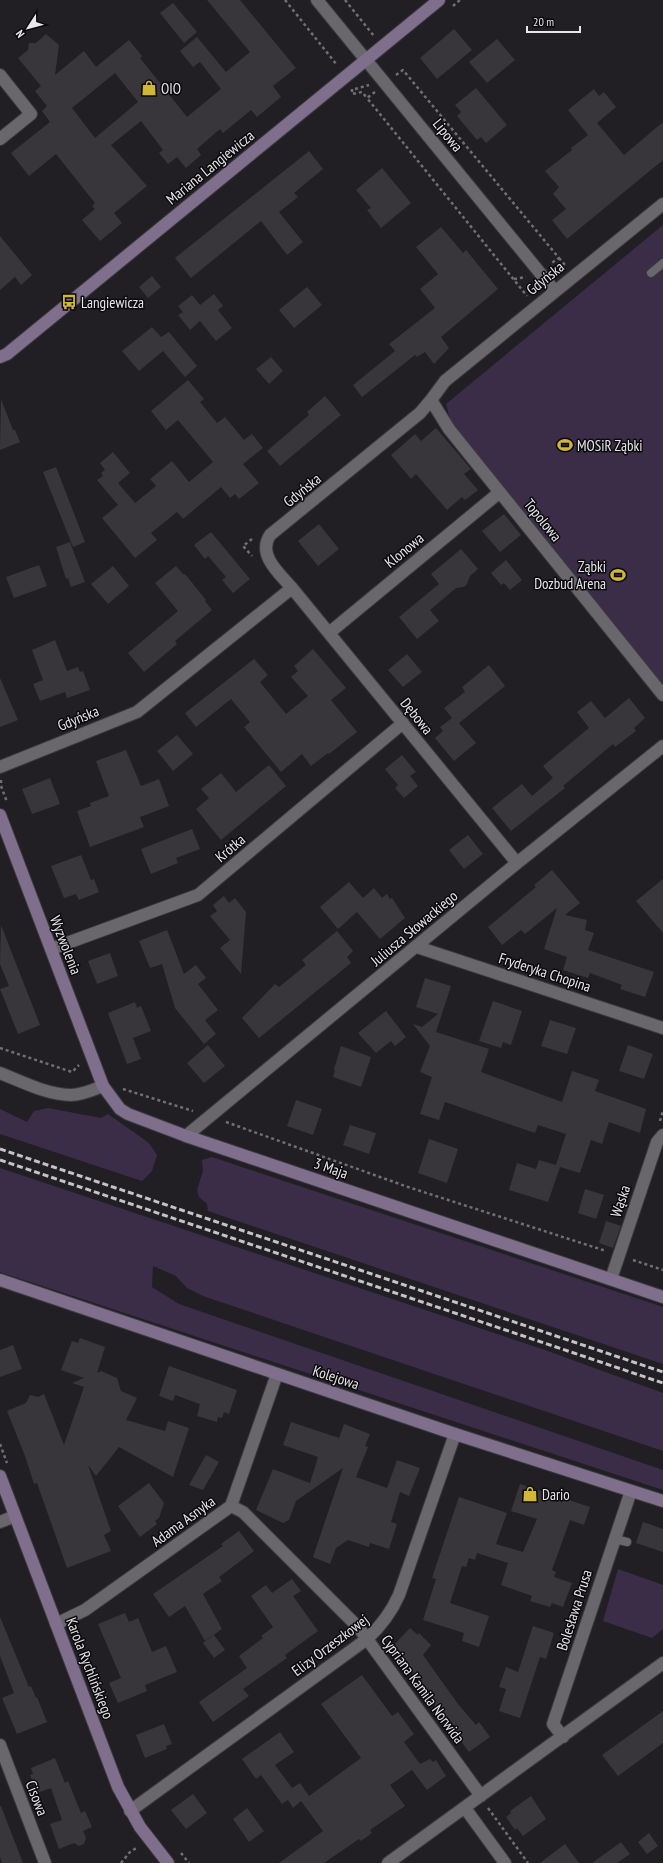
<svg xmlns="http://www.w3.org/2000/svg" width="663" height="1863" font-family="'PT Sans Narrow',sans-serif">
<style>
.green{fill:#3b2d48}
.building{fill:#38363b;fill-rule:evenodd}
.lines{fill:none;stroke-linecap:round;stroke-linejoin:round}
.lane-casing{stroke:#3c3a3e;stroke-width:10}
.street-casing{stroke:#3c3a3e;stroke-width:14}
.secondary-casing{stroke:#3c3a3e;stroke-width:14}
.path{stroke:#716f73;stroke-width:2.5;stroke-dasharray:3 3;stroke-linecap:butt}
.lane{stroke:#69666c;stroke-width:8}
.street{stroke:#69666c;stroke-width:12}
.secondary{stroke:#7f6f8d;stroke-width:12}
.rail{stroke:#c5c3c7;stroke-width:3;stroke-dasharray:6 3;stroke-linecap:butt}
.labels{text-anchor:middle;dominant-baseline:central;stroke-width:3;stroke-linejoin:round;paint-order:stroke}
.poi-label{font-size:15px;fill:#e8e6ea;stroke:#0a090b;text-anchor:start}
.street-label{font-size:15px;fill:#e8e6ea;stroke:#0a090b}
</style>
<rect width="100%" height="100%" fill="#211f24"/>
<path class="green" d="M663,225V686L452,426L446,404Z
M48,1108L101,1118L108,1114L149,1143L157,1155L152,1171L142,1181L0,1134V1109L27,1122L34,1111Z
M212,1157L663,1307V1364L208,1211L207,1204L199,1197L197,1190L203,1171L202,1160Z
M0,1168L545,1350L663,1393V1451L203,1296L187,1288L176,1276L153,1266L152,1287L179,1304L663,1470V1490L0,1272Z
M618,1569L663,1585V1629L652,1638L603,1621Z"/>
<path class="building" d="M207,0H240L296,68L273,86L281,97L257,117L251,110L223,133L220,129L197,149L201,155L186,168L177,157L168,164L159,153L163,150L141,121L111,145L147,186L114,213L122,223L100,241L82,220L95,209L92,206L95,203L56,154L29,176L11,153L50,122L42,111L47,106L35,91L41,86L18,58L28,50L29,43H36L46,34L59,45L55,75L84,51L96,67L129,40L142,56L140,58L187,117L221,89L200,62L193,67L180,51L197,37L226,72L250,52ZM115,73L138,102L95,138L72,108Z
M173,3L197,32L184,43L160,13Z
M454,29L472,50L437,79L420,58Z
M497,39L515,60L487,83L469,62Z
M476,88L507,125L486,143L481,137L477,140L457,116L461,112L455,105Z
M594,89L599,96L604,92L616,107L597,123L624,155L663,122V160L567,239L552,220L566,209L553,194L559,187L545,171L572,150L571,148L588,135L568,110Z
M309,151L323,169L294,193L298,197L279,212L303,242L287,255L261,221L191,278L175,258Z
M382,168L411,203L381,228L367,210L371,208L356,190Z
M441,227L463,253L466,250L498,289L441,337L449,348L434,364L425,352L417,357L415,355L362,397L353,385L395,351L389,344L435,308L420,289L438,274L416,247Z
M0,236L32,275L21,285L15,277L0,290Z
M152,276L161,287L148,298L139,287Z
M307,287L322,305L294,328L279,310Z
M214,294L223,306L218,310L232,328L216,341L200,321L190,330L178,315L183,312L178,306L192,295L200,305Z
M152,327L161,337L169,332L197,366L185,377L163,351L139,371L122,351Z
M271,357L283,371L269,384L256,369Z
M188,380L204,399L200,402L217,423L225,417L244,440L252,434L263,448L243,464L259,483L239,499L235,494L230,498L221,487L183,519L177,512L151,533L157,540L135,558L102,518L118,505L97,480L103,476L101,473L105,470L100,463L113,452L130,473L118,483L135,503L156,486L150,479L172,461L189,482L213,462L178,420L166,430L151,411Z
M325,396L341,415L280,466L267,451L309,415L307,412Z
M1,399L13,430H15L20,442L0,450Z
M436,428L471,469L464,474L478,490L465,500L462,497L447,510L416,474L411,479L391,455L415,434L421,441Z
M56,467L85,542L73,547L43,472Z
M504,514L521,535L500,552L482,531Z
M319,524L339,549L318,566L298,541Z
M211,532L250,579L233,593L222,580L226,577L208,556L205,559L194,545Z
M70,542L85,582L71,587L68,578L66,579L56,547Z
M461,549L478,569L470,576L467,584L464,587L456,588L430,610L439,621L417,639L399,617L439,584L431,574Z
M506,560L522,580L510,590L504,583L501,585L491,573Z
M39,565L47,586L14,598L6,577Z
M113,566L129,586L108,604L91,584Z
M176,566L184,575L185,574L206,600L205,601L212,610L175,641L177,644L144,672L128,653L178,611L155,583Z
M55,640L67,671L78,667L80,672L83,671L90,690L67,698L65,692L40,701L33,684L43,680L32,650Z
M313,649L346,688L331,700L357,732L329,754L328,753L311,766L302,754L281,772L244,727L250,722L231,699L196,727L185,713L254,659L268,675L260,682L286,714L308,696L291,677L298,671L294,666Z
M407,654L422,672L403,687L388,670Z
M489,665L505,686L459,723L476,743L454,761L435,738L443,731L440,727L452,718L444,708L465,692L462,687Z
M0,678L18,720L0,727Z
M629,698L645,718L634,728L636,731L615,747L613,744L563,786L565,788L511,831L492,808L522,784L532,796L553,778L543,766L589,728L577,712L591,701L605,718Z
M177,735L193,754L173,771L157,751Z
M126,750L141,786L159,779L169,806L140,817L144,827L90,847L77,811L91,806L90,803L109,796L96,761Z
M402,755L416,772L410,776L418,786L404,798L395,788L398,785L385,769Z
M269,765L286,786L221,840L196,809L209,798L201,789L221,773L236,792Z
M50,778L60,804L32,814L22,789Z
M192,829L200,849L176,858L178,863L151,874L141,849Z
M468,835L483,854L464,869L449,850Z
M81,855L91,880L94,879L99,892L79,900L76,894L64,898L51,866Z
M552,870L580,903L565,915L587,920L585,930L594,933L588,950L654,972L645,997L620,989L622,985L590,973L588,978L563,970L567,957L544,949L557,908L525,934L521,930L502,945L488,927L536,887L534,885Z
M663,879V933L636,901Z
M349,882L363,898L374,888L382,898L387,894L390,899L392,898L405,918L380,939L357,912L338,929L320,907Z
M224,896L229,903L235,898L246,912L241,974L220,948L230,940L210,916L217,911L213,905Z
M1,925L40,1025L18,1034L0,989L9,986L0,964Z
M167,930L184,974L196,965L206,978L198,984L218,1010L205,1020L216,1034L204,1044L175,1008L162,964L150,968L139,941Z
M337,931L353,951L347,957L351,963L259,1038L242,1018L275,984L279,987L306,965L302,960Z
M110,953L118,976L97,984L88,961Z
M425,978L451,986L436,1032L489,1049L481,1072L562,1102L572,1071L599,1080L595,1091L646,1109L640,1133L609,1122L602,1144L591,1140L580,1173L560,1167L548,1202L509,1190L517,1163L536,1169L539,1160L556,1165L566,1134L538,1125L535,1133L445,1102L439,1120L420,1114L432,1077L420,1072L430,1046L413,1024L422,1027L438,1014L416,1007Z
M493,1001L522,1011L511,1045L503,1042L501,1048L479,1041Z
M135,1002L137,1008L141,1006L151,1031L133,1038L141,1059L127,1064L108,1013Z
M386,1011L406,1037L395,1046L391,1041L376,1053L358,1033Z
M550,1020L576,1028L567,1054L541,1046Z
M208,1045L225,1066L204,1083L187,1063Z
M628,1045L653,1054L644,1079L619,1071Z
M341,1046L371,1057L361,1087L333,1077L335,1070L334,1069Z
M296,1100L322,1109L313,1135L287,1126Z
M350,1125L376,1133L369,1154L343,1145Z
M429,1139L458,1149L447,1183L418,1173Z
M585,1189L604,1195L596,1219L578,1213Z
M606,1221L621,1226L613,1248L599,1243Z
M80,1338L105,1347L97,1373L101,1371L117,1378L121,1391L137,1398L126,1420L165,1431L168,1421L189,1428L173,1477L119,1447L96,1476L88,1465L111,1531L104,1535L111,1551L67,1568L37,1483L34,1484L25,1456L7,1411L26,1403L30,1395L38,1397L44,1394L64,1445L84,1387L72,1383L84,1378L61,1370L72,1341L78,1343Z
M13,1345L22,1369L0,1377V1350Z
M169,1366L237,1390L229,1414L224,1412L222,1418L218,1417L217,1422L197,1416L200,1404L175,1395L173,1401L159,1396Z
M291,1422L339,1438L344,1424L370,1434L365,1446L368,1447L356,1477L387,1488L397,1460L420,1468L409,1496L400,1492L391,1522L397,1524L389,1549L370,1543L369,1547L348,1540L336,1548L330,1564L313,1557L343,1468L296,1501L289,1520L283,1523L256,1510L273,1469L310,1483L318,1457L283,1445Z
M206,1455L219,1462L203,1490L189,1485Z
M149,1483L164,1503L159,1518L155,1521L157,1524L140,1537L118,1506Z
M520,1484L590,1507L584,1525L570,1520L552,1570L556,1572L554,1577L572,1583L563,1607L552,1603L550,1607L530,1601L532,1596L501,1585L508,1563L477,1553L475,1560L469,1558L466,1567L462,1566L450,1603L489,1616L479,1647L462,1641L464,1633L423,1620L436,1579L432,1578L459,1497L507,1513L496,1544L523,1552L537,1519L511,1511Z
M643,1522L663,1529V1552L636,1543Z
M239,1531L254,1551L219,1577L222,1581L203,1594L222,1629L205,1641L185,1606L169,1617L153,1594L223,1546L221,1544Z
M292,1579L301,1591L293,1596L318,1631L285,1655L287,1658L243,1689L249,1696L213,1722L199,1702L247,1668L239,1656L263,1638L261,1636L273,1627L251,1596L266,1585L272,1593Z
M125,1613L129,1622L138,1618L152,1652L166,1646L177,1672L145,1685L147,1691L118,1703L109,1683L121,1678L98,1624Z
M0,1617L29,1687L31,1686L36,1698L37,1697L47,1722L17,1734L2,1698L14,1693L0,1656Z
M533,1626L554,1633L546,1659L540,1657L520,1718L499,1711L506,1689L499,1687L506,1667L518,1672Z
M410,1628L418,1635L419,1633L431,1645L423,1655L458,1704L476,1725L479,1722L490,1737L469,1752L419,1684L422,1681L409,1669L406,1672L408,1668L397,1658L400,1656L391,1648Z
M214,1635L225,1650L214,1658L203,1643Z
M362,1675L392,1716L398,1712L414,1734L404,1742L420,1764L430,1759L433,1762L436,1760L446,1776L427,1790L412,1770L390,1785L405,1806L370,1830L372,1833L361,1841L359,1839L324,1863H279L323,1831L301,1801L293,1808L288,1800L282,1804L261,1775L256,1779L242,1759L280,1732L294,1752L275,1765L292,1788L300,1783L309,1796L361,1758L321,1704Z
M663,1711V1743L618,1776L602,1755Z
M164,1724L172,1744L166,1746L167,1749L145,1758L136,1735Z
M55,1758L65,1783L68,1781L81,1813L85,1811L92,1827L83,1831L86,1838L84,1844L79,1846L74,1843L59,1849L50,1824L62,1820L51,1788L37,1793L30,1775L33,1774L31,1768Z
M193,1794L207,1813L186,1829L171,1810Z
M531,1796L546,1819L523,1836L517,1828L515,1830L506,1817L511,1813L510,1811Z
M0,1806H1L23,1863H2L0,1857Z
M247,1808L264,1831L249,1842L233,1819Z
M649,1833L658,1846L647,1854L638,1842Z
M621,1842L630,1854L617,1863H592Z
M565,1844L579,1863H540Z"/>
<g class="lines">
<g class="lane-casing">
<path id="lane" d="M651,273L663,263
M615,1539L627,1542"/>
</g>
<g class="street-casing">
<path id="street" d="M317,0L554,290
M0,75L31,114L0,139
M431,400L449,429L663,695
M292,588L517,863
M329,633L500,492
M0,767L137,712L292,588C279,573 257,555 270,535L420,413L431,400L445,381L663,204
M417,947L663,1028
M51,949L198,895L403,723
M0,1073C21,1081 47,1095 71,1095C82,1095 93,1090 103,1086
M186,1136L517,863L663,746
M611,1279L657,1142L663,1135
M231,1506L243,1512L359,1628L481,1796
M0,1522L15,1516
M56,1624L85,1610L231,1506L277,1374
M563,1737L553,1724L631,1491
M0,1745L45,1863
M465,1808L505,1863
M130,1811L367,1639C382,1625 391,1613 399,1595L455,1434
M388,1863L663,1663"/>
</g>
<g class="secondary-casing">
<path id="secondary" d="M0,357L7,354L439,0
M0,815L103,1086L120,1109L128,1114L186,1136L663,1297
M0,1280L455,1434L663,1501
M0,1476L118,1787L140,1827L168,1863"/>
</g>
<path class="path" d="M285,0L337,65
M345,0L374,36
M453,6L460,0
M396,75L403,70L559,258L550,264
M352,89V94L362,92L367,98
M355,89L369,85
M375,92L367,98L527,296
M559,258L565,265
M514,279L526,277
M252,539L243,546L252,556
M1,780V786L7,802
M0,1048L72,1072L79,1065
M123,1089L193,1111
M660,1121L663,1110
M226,1122L408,1187L606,1251
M633,1260L663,1270
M0,1444L7,1463
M488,1808L528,1863
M181,1853L189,1863
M121,1863L130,1852L138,1847"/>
<use href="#lane" class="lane"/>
<use href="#street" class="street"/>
<use href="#secondary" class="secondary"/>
<path class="rail" d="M0,1149L663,1372
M0,1160L663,1383"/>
</g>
<defs>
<g id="shop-bare" transform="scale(1.2)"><path d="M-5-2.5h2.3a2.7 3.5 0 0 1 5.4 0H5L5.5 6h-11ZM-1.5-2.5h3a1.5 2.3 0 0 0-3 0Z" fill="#d1b736" stroke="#0a090b" stroke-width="2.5" paint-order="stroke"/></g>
<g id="bus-bare" transform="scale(1.2)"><path d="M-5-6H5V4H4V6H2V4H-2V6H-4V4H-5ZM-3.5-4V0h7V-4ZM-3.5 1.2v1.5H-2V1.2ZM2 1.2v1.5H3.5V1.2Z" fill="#d1b736" stroke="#0a090b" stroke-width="2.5" paint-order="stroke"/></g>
<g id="stadium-bare" transform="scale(1.2)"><path d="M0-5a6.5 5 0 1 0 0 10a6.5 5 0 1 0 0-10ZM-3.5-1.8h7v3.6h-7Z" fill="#d1b736" stroke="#0a090b" stroke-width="2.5" paint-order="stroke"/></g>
</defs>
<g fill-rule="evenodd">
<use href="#shop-bare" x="149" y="88"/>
<use href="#bus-bare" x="69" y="302"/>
<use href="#stadium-bare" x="565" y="445"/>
<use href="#stadium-bare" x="618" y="575"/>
<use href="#shop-bare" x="530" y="1494"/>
</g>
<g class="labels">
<g class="poi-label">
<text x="161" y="88">OIO</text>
<text x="81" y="302">Langiewicza</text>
<text x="577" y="445">MOSiR Ząbki</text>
<text x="606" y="566" text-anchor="end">Ząbki<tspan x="606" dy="17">Dozbud Arena</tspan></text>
<text x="542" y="1494">Dario</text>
</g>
<g class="street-label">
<text transform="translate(448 135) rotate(51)">Lipowa</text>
<text transform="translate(210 167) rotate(-39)">Mariana Langiewicza</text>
<text transform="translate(545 278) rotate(-39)">Gdyńska</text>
<text transform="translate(302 490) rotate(-39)">Gdyńska</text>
<text transform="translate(543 520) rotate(51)">Topolowa</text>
<text transform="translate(404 550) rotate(-39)">Klonowa</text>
<text transform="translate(417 716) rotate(51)">Dębowa</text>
<text transform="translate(78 718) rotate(-22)">Gdyńska</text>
<text transform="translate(230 848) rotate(-40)">Krótka</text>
<text transform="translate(414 928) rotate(-40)">Juliusza Słowackiego</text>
<text transform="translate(66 945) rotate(69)">Wyzwolenia</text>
<text transform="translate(545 972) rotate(18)">Fryderyka Chopina</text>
<text transform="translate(331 1168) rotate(19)">3 Maja</text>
<text transform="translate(620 1201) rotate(-71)">Wąska</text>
<text transform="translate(336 1377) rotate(18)">Kolejowa</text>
<text transform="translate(183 1521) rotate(-36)">Adama Asnyka</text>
<text transform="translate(574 1610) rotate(-72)">Bolesława Prusa</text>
<text transform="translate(330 1645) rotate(-37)">Elizy Orzeszkowej</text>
<text transform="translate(90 1668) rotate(69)">Karola Rychlińskiego</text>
<text transform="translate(423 1689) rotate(54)">Cypriana Kamila Norwida</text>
<text transform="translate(37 1798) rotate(69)">Cisowa</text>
</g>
</g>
<g transform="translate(28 28) rotate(234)" stroke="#0a090b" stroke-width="3" paint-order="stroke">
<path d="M0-3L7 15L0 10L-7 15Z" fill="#e8e6ea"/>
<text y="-6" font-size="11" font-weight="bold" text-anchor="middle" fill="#e8e6ea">N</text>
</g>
<path d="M527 26v6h53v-6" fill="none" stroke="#e8e6ea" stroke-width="2"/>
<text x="533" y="26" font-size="12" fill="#e8e6ea" stroke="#0a090b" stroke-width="3" paint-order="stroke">20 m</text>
</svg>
